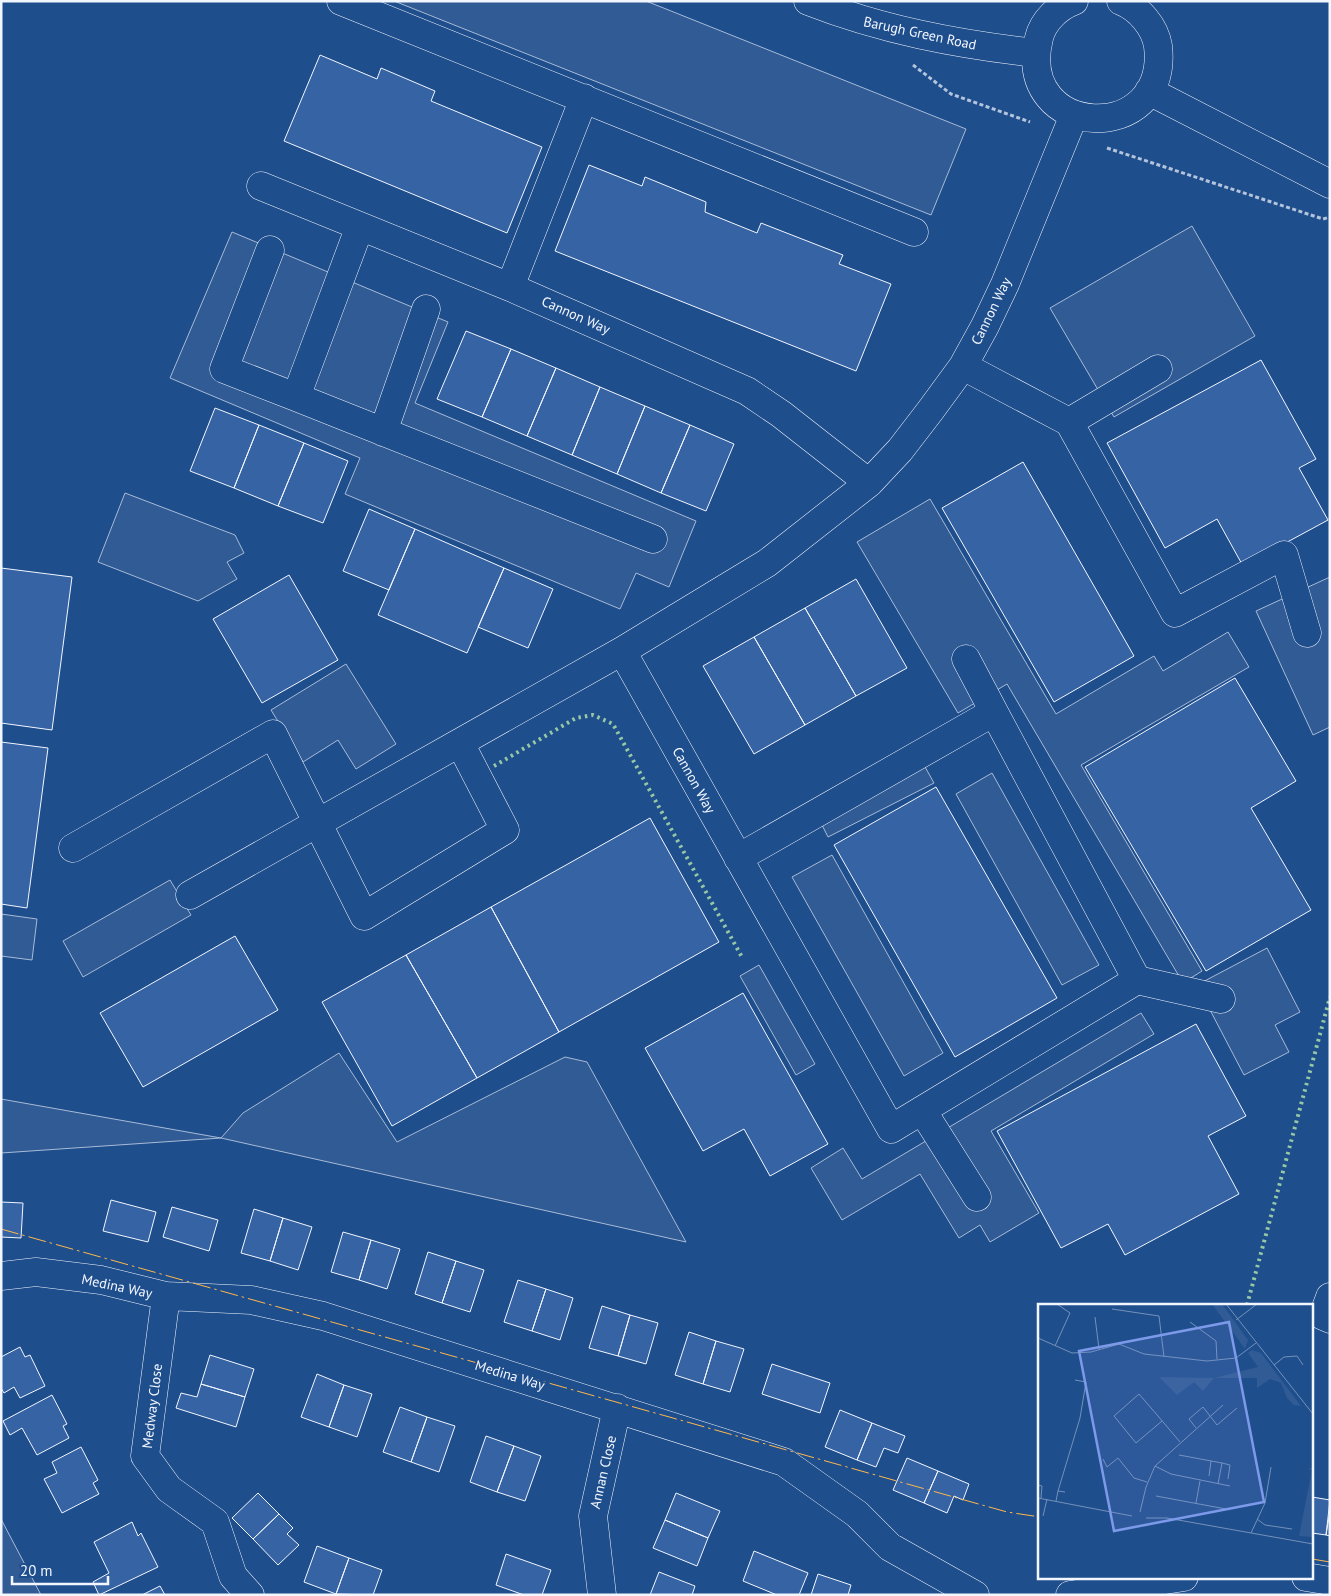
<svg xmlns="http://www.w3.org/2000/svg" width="1331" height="1596" font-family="'PT Sans',sans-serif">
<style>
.built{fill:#305b95;stroke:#a8bbd7}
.building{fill:#3563a3;stroke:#f2f6ff}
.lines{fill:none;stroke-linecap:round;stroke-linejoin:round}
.minor-casing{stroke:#f2f6ff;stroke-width:29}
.major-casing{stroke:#f2f6ff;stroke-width:29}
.path{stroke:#b3c4dc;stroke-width:3;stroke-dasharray:4 2.5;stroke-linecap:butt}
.minor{stroke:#1f4e8c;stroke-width:28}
.major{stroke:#1f4e8c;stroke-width:28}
.hedge{stroke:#97c8a6;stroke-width:4;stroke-dasharray:2.5 4;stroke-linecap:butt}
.power{stroke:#ffb74d;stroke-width:1;stroke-dasharray:18 4 2.5 4;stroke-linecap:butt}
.labels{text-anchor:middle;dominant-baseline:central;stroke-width:4;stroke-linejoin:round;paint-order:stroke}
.street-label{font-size:14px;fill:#f2f6ff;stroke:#1f4e8c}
.inset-road{fill:none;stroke:#7391ba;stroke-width:1}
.view{fill:#7d9aea;fill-opacity:0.15;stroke:#7d9aea;stroke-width:2.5}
.inset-edge{fill:none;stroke:#f2f6ff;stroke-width:2.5}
</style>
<rect width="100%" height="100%" fill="#1f4e8c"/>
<path class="built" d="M394,1H646L966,129L931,215Z
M1192,226L1255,336L1114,417L1050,308Z
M232,232L448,322L415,403L696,521L669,587L636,573L620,609L345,494L360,458L170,378Z
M125,493L235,535L244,553L227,562L237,579L198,601L98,562Z
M930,499L1056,714L1154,656L1163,671L1228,632L1249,667L1081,765L1202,971L1183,983L1007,684L958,713L857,542Z
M1330,577V727L1313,735L1256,611Z
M346,664L396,744L356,769L338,740L303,762L271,710Z
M924,765L934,783L828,837L819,819Z
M992,773L1099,965L1062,985L956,794Z
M832,855L943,1053L904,1076L792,877Z
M170,880L191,915L83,977L63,941Z
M1,914L37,919L32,960L1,956Z
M1267,948L1300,1012L1275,1025L1289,1052L1244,1075L1197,985Z
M759,965L815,1064L796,1075L740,976Z
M1141,1013L1154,1034L991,1131L1039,1213L990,1242L980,1225L959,1238L920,1174L842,1220L811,1168L843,1148L862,1179Z
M339,1053L397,1142L565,1057L587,1062L686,1242L221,1138L1,1153V1099L221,1138L243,1113Z
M1,1519L41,1595H1Z"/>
<path class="building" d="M320,55L377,79L381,68L435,91L431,101L542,147L507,233L284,141Z
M589,165L642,186L645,177L706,202L705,212L757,233L761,223L843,255L839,264L891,284L856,371L555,251Z
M466,331L511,349L482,417L437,399Z
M511,349L556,368L527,436L482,417Z
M1261,360L1316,459L1299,468L1328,520L1243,566L1217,519L1165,548L1107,443Z
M556,368L600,387L572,455L527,436Z
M600,387L645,406L617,474L572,455Z
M645,406L690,425L661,493L617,474Z
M215,408L259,425L234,488L190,471Z
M259,425L304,443L278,506L234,488Z
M690,425L734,444L706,511L661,493Z
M304,443L348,461L323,523L278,506Z
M1023,462L1134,656L1054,702L942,508Z
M369,509L415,529L389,590L343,571Z
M415,529L504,568L467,653L378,615Z
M1,568L72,577L52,730L1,723Z
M504,568L553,589L528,648L478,627Z
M289,575L338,660L262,703L213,619Z
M856,579L907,668L856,696L805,608Z
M805,608L856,696L805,725L754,637Z
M754,637L805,725L754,754L703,666Z
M1235,678L1296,781L1251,808L1311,910L1206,971L1085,767Z
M1,742L48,748L27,908L1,904Z
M936,787L1057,998L955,1057L834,845Z
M650,818L719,942L559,1032L491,907Z
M491,907L559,1032L477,1078L406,955Z
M235,936L278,1010L143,1087L100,1013Z
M406,955L477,1078L392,1126L322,1002Z
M743,993L828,1144L770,1176L744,1129L703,1151L645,1048Z
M1196,1024L1246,1116L1208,1136L1239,1194L1125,1255L1108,1224L1061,1248L997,1131Z
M111,1200L156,1212L148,1242L103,1231Z
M1,1202L23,1203L21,1238L1,1237Z
M172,1207L218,1220L209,1251L163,1237Z
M254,1209L283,1218L270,1261L241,1253Z
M283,1218L312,1227L298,1270L270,1261Z
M343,1232L371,1240L359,1280L331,1272Z
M371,1240L400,1249L387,1289L359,1280Z
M428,1252L456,1261L442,1303L415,1294Z
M456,1261L484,1270L470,1312L442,1303Z
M518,1280L546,1289L532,1331L504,1322Z
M546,1289L573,1298L560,1340L532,1331Z
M602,1306L630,1315L618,1356L589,1348Z
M630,1315L658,1323L646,1364L618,1356Z
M689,1332L716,1341L703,1384L675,1375Z
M716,1341L744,1349L730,1392L703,1384Z
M20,1347L25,1357L30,1355L45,1386L20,1398L14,1387L4,1393L1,1388V1357Z
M210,1355L254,1369L245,1397L201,1384Z
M772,1364L830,1383L820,1413L762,1394Z
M317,1374L344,1385L329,1427L301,1417Z
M201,1384L245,1397L236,1427L176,1408L181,1393L197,1397Z
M344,1385L372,1394L357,1437L329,1427Z
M52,1395L67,1424L63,1426L69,1438L37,1455L22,1428L10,1435L3,1421Z
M400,1407L427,1417L411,1462L383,1452Z
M840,1410L872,1423L857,1460L825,1447Z
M427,1417L455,1426L439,1472L411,1462Z
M872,1423L905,1436L898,1453L884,1448L876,1467L857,1460Z
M486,1436L514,1446L497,1492L470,1482Z
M514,1446L541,1456L525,1501L497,1492Z
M81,1447L98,1480L93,1483L99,1494L62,1513L44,1479L57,1473L52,1462Z
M907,1458L938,1471L924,1503L893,1490Z
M938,1471L969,1484L963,1500L954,1496L947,1513L924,1503Z
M258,1493L279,1514L253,1539L232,1518Z
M676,1493L720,1511L708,1538L665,1520Z
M1312,1497L1330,1500L1326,1535L1312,1533Z
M1330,1511V1536L1326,1535Z
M279,1514L293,1528L287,1534L299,1545L278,1565L253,1539Z
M665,1520L708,1538L697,1566L653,1548Z
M132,1522L138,1536L141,1533L158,1567L99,1595L93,1582L109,1573L94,1542Z
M317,1546L349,1558L336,1594L304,1582Z
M754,1551L808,1573L799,1595H777L743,1581Z
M506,1554L551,1570L542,1595H524L496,1585Z
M349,1558L382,1570L373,1595L336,1594Z
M659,1572L695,1586L692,1595H650Z
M818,1574L851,1585L848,1595H811Z
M160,1586L165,1595H142Z"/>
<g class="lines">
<g class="minor-casing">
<path id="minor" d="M341,1L914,232
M261,186L510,287L747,391L781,414L869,483
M360,226L296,397L653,539
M270,250L224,369L296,397
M510,287L584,98
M963,366L1069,422L1175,613L1284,555L1307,633
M1069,422L1158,369
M383,432L426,309
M622,651L891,1129L1137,980L994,712L738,858
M966,659L994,712
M73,848L273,734L364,916L505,830L460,743
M190,895L622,651L767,563L869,483L900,450L930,411L963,366L985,326L1005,284L1074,115
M1137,980L1221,999
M922,1110L977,1197
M1,1276L36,1272L101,1280L166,1296L251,1300L323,1316L784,1462L857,1514L890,1547L975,1595
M166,1296L145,1456L169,1489L215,1522L233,1576L250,1595
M1330,1297L1323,1316L1330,1319
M1306,1577L1330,1581
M602,1595L593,1516L617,1408
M1070,1595L1184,1577"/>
</g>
<g class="major-casing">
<path id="major" d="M808,1C882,30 957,44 1035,53
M1074,1C1058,7 1043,21 1039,38C1014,140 1170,147 1158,46C1155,27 1139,8 1121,1
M1149,91L1330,184"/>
</g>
<path class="path" d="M913,65L951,94L1030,122
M1107,148L1323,219L1330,217"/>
<use href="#minor" class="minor"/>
<use href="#major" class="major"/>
<path class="hedge" d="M494,766L576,718L593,715L613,724L743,959
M1247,1305L1330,997"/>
<path class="power" d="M1,1229L1007,1512L1040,1517
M1312,1559L1330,1562"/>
</g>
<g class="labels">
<g class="street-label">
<text transform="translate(920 33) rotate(12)">Barugh Green Road</text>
<text transform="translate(991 311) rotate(-64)">Cannon Way</text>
<text transform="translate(576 315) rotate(24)">Cannon Way</text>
<text transform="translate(694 780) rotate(61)">Cannon Way</text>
<text transform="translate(117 1286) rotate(12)">Medina Way</text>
<text transform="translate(510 1375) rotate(17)">Medina Way</text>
<text transform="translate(152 1406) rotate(-83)">Medway Close</text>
<text transform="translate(603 1472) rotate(-77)">Annan Close</text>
</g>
</g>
<g transform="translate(1038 1304)">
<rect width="275" height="275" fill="#1f4e8c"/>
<path d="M174,0H184L210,36L207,45ZM214,46L223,49L263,102L256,101L249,94L243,79L232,75L219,84V74H176L165,87L156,78L139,91L121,73L176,74L220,63L210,49ZM275,163V233L261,232L274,166L270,165Z" fill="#305b95"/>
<path class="inset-road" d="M188,0L275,110M74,5L121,12L126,53M57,13L61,45M198,16L219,0M152,18L178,37L179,55M0,34L34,49L53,48L81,40L106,50L169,57L198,54L218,39M17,42L32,9L19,0M236,61L246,53L259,52L265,61M124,117L98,139L76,112L101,90L120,112L142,138M158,124L151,115L165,103L179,121L199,104M141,151L184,159L180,180M65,155L69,163L80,154L96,174L109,178M184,159L192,161L190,175M117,162L133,170L192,182M171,172L173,157M0,181L4,182L3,194M20,187L42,114L48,78L37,76M118,192L188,205M0,194L94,212M18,197L20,187L27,188M158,199L162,177M102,208L108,183L117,162L185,101M5,212L9,195M108,214H129L275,240M219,215L227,221L254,225M213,229L227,199L233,163"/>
<path class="view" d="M191,18L226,198L76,227L41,47Z"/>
<rect width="275" height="275" class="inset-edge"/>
</g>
<rect width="1331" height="1596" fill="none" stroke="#f2f6ff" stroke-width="5"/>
<path d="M12 1576v8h96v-8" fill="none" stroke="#f2f6ff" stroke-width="2.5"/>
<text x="20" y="1576" font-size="15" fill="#f2f6ff" stroke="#1f4e8c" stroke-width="4" paint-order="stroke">20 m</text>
</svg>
